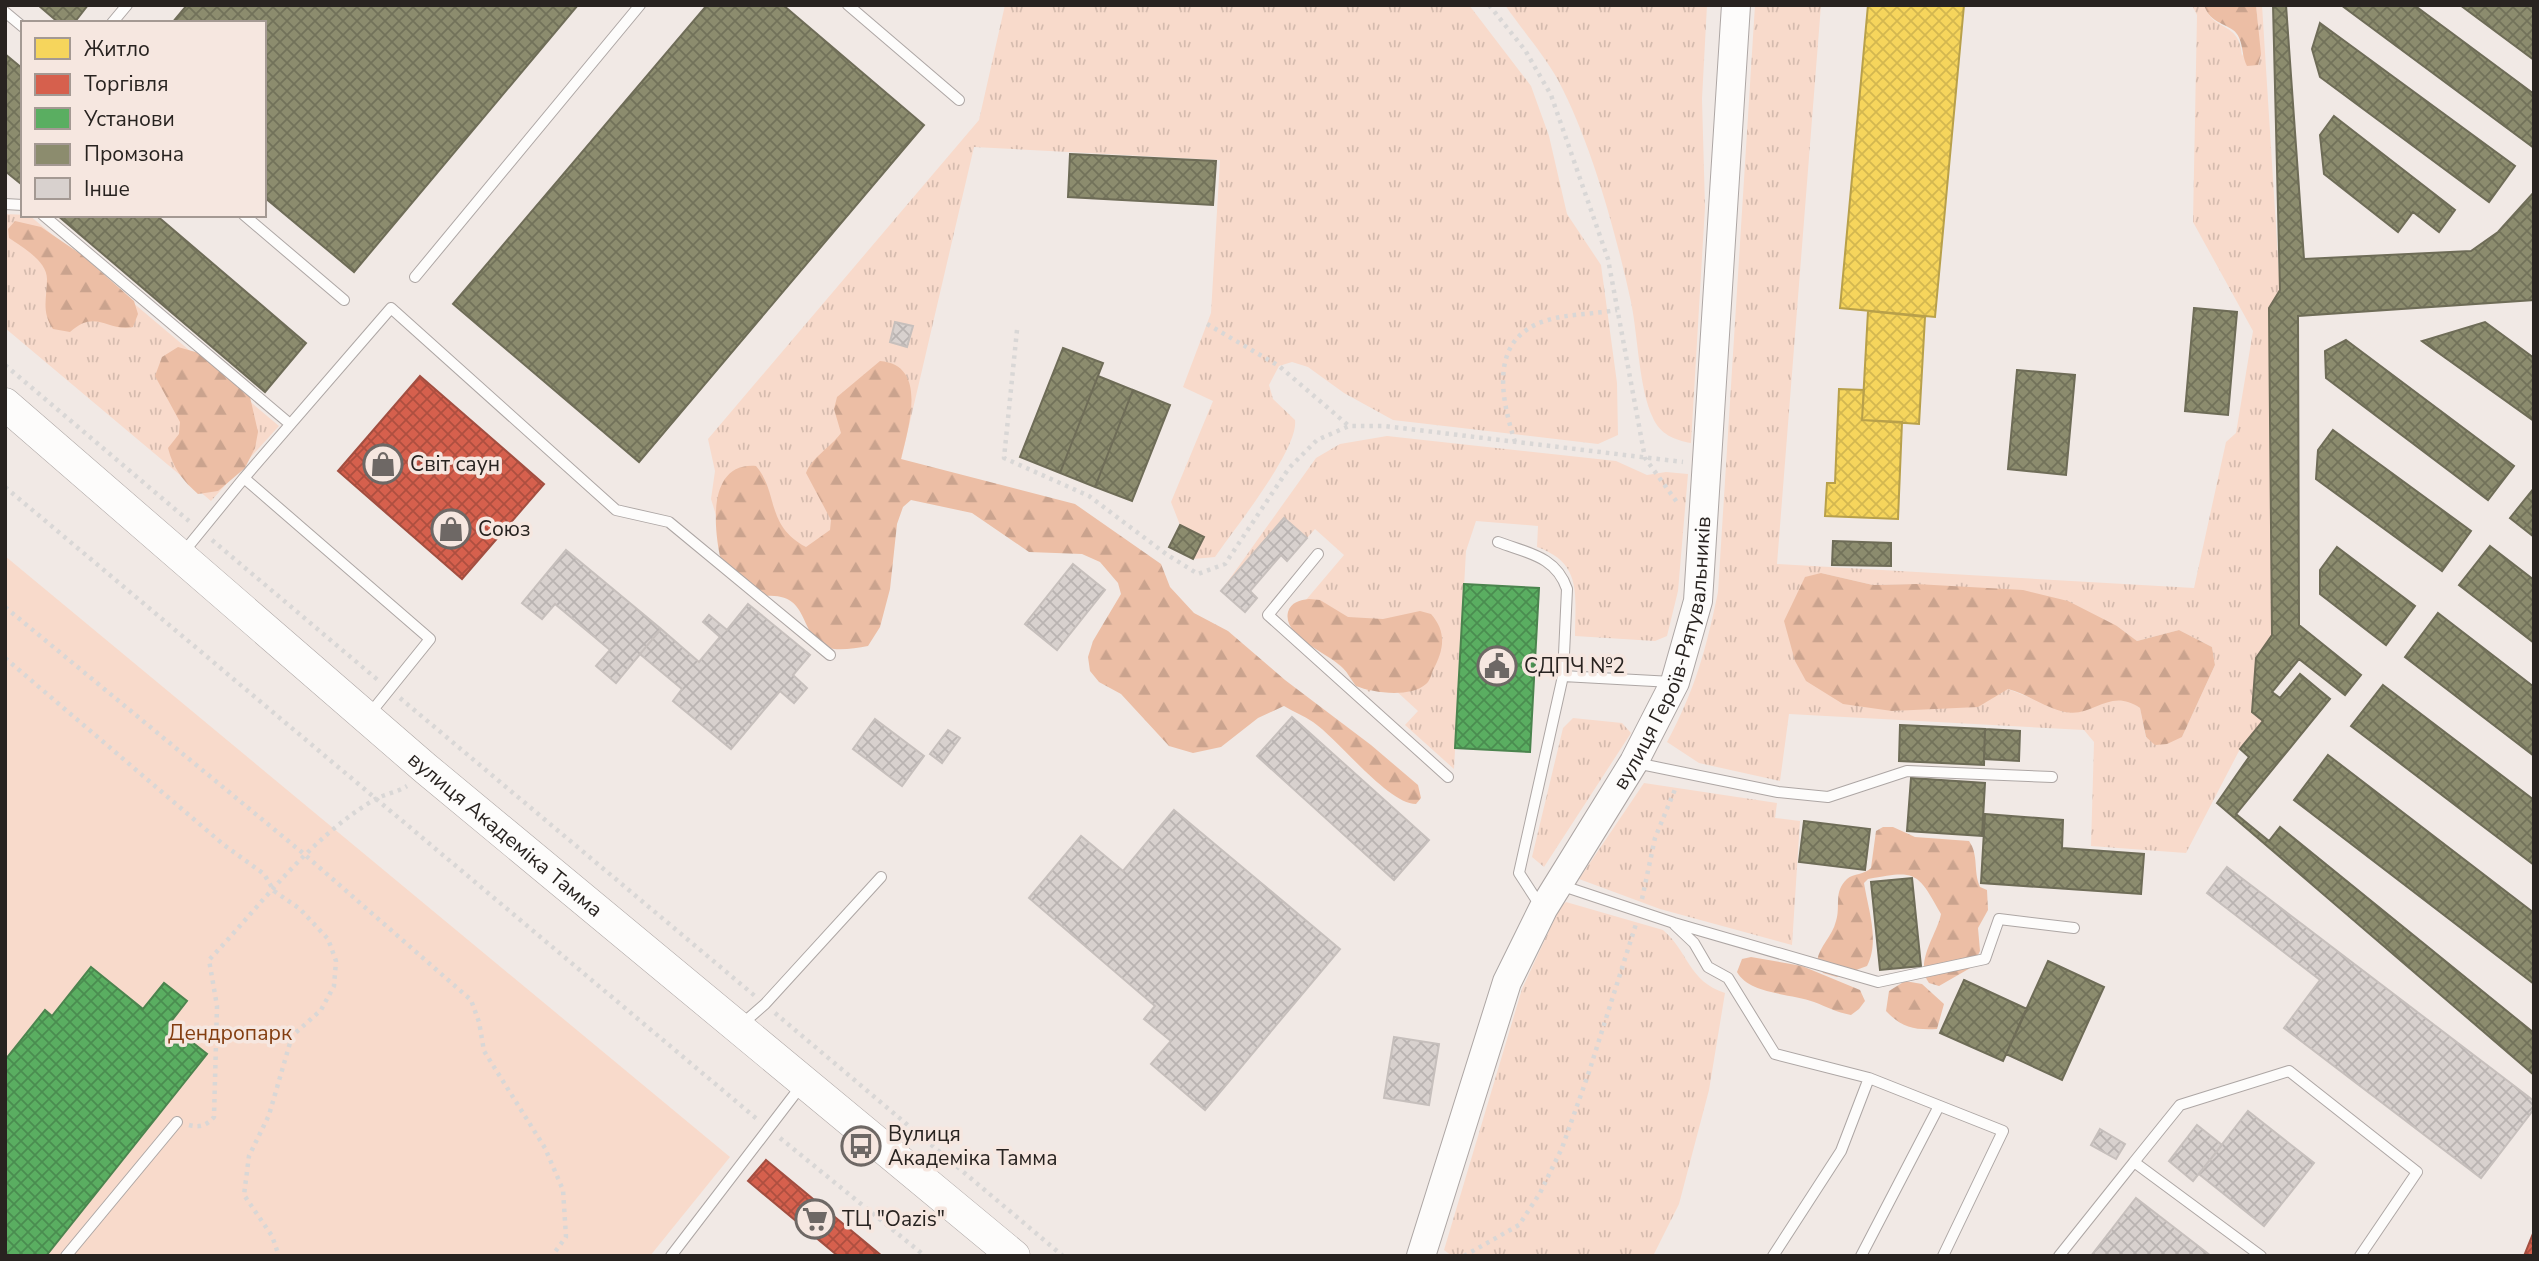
<svg xmlns="http://www.w3.org/2000/svg" width="2539" height="1261" font-family="'Nunito Sans',sans-serif">
<style>
.grass{fill:url(#grass-tufts);fill-rule:evenodd}
.forest{fill:url(#forest-firs)}
.park{fill:#f8dacb}
.homes{fill:url(#homes-cross-hatch);stroke:#b8a04a;stroke-width:2}
.shops{fill:url(#shops-cross-hatch);stroke:#a24e40;stroke-width:2}
.public{fill:url(#public-cross-hatch);stroke:#4b844e;stroke-width:2}
.industry{fill:url(#industry-cross-hatch);stroke:#6e6c57;stroke-width:2}
.building{fill:url(#building-cross-hatch);stroke:#c6bfbc;stroke-width:2}
.lines{fill:none;stroke-linecap:round;stroke-linejoin:round}
.service-casing{stroke:#ada6a4;stroke-width:12}
.tertiary-casing{stroke:#ada6a4;stroke-width:30}
.secondary-casing{stroke:#ada6a4;stroke-width:33}
.path{stroke:#d9d7d6;stroke-width:4.5;stroke-dasharray:3.5 5;stroke-linecap:butt}
.service{stroke:#fdfcfb;stroke-width:10}
.tertiary{stroke:#fdfcfb;stroke-width:28}
.secondary{stroke:#fdfcfb;stroke-width:32}
.labels{text-anchor:middle;dominant-baseline:central;stroke-width:7;stroke-linejoin:round;paint-order:stroke}
.poi-label{font-size:21px;fill:#282320;stroke:#f6e7e0;text-anchor:start}
.street-label{font-size:21px;fill:#282320;stroke:#f6e7e0}
.park-label{font-size:21px;fill:#833d10;stroke:#f6e7e0}
</style>
<defs>
<pattern id="grass-tufts" width="24" height="20" patternUnits="userSpaceOnUse" patternTransform="scale(1.75)"><rect width="24" height="20" fill="#f8dacb"/><path d="M3 7l-1-3M5 7V3M7 7l1-3M15 17l-1-3M17 17v-4M19 17l1-3" fill="none" stroke="#d5bbae"/></pattern>
<pattern id="forest-firs" width="22" height="20" patternUnits="userSpaceOnUse" patternTransform="scale(1.75)"><rect width="22" height="20" fill="#ecbea5"/><path d="M5 1l3.5 6h-7zM16 11l3.5 6h-7z" fill="#caa38e"/></pattern>
<pattern id="homes-cross-hatch" width="8" height="8" patternUnits="userSpaceOnUse" patternTransform="scale(1.75)"><rect width="8" height="8" fill="#f6d55c"/><path d="M0 0l8 8M0 8l8-8" fill="none" stroke="#d3b750"/></pattern>
<pattern id="shops-cross-hatch" width="8" height="8" patternUnits="userSpaceOnUse" patternTransform="scale(1.75)"><rect width="8" height="8" fill="#d6604d"/><path d="M0 0l8 8M0 8l8-8" fill="none" stroke="#ae4f40"/></pattern>
<pattern id="public-cross-hatch" width="8" height="8" patternUnits="userSpaceOnUse" patternTransform="scale(1.75)"><rect width="8" height="8" fill="#5aae61"/><path d="M0 0l8 8M0 8l8-8" fill="none" stroke="#4a8d50"/></pattern>
<pattern id="industry-cross-hatch" width="8" height="8" patternUnits="userSpaceOnUse" patternTransform="scale(1.75)"><rect width="8" height="8" fill="#8c8c6e"/><path d="M0 0l8 8M0 8l8-8" fill="none" stroke="#72725a"/></pattern>
<pattern id="building-cross-hatch" width="8" height="8" patternUnits="userSpaceOnUse" patternTransform="scale(1.75)"><rect width="8" height="8" fill="#d8d1ce"/><path d="M0 0l8 8M0 8l8-8" fill="none" stroke="#b9b3b1"/></pattern>
</defs>
<rect width="100%" height="100%" fill="#f1e9e5"/>
<path class="grass" d="M1005,5H1469L1531,86L1549,136L1567,214L1601,265L1617,383L1618,435L1598,444L1393,420L1344,393L1308,367L1292,362L1279,366L1269,385L1273,399L1295,420C1299,449 1234,529 1215,557L1193,559L1204,537L1180,525L1171,502L1213,401L1183,387L1211,313L1220,160L974,147L861,632L720,528L711,499L715,471L708,439L979,120Z
M1505,5H1707L1702,99L1705,207L1691,443C1674,440 1660,434 1653,418C1639,389 1638,336 1631,302C1616,233 1591,142 1558,80C1543,53 1522,30 1505,5Z
M1755,5H1821L1777,564L2194,588L2226,442L2236,433L2253,331L2193,222L2197,15L2192,5H2204C2213,33 2240,20 2242,56L2258,25L2256,5H2262L2280,290L2269,308L2272,635L2256,658L2252,712L2263,721L2240,749L2186,853L2091,846L2094,742L2084,730L1789,714L1780,781L1699,763L1667,742C1695,690 1706,650 1718,592ZM1821,573L1873,585L1916,584L2117,626L2137,641L2179,630L2212,647L2215,665L2182,737L2146,738L2140,708L2128,700H2112L2067,712L2008,689L1933,708L1892,711Z
M5,214L29,215L279,426L211,501L5,328Z
M1387,436L1616,461L1647,475L1666,472L1688,474L1678,591L1667,636L1655,641L1575,636C1575,596 1583,563 1537,547L1538,526L1476,521L1466,551L1454,769L1405,725L1418,711L1382,678L1369,692L1289,620L1344,555L1315,529L1307,538L1284,518L1221,591L1316,458L1340,444Z
M1573,718L1622,723L1631,733L1544,867L1532,857L1563,728Z
M1644,783L1777,803L1775,818L1800,821L1792,945L1660,909L1579,879Z
M1566,902L1663,930C1689,952 1688,981 1725,993L1709,1090L1679,1204L1653,1256H1452L1444,1250L1522,989L1560,907Z"/>
<path class="forest" d="M2204,5H2256L2261,54L2258,65L2247,66C2241,55 2244,38 2233,30C2221,22 2209,21 2204,5Z
M15,221L41,227L82,255L134,301L138,314L133,327C107,332 96,308 70,332L53,329C41,311 47,298 47,279C47,261 22,247 9,238L8,229Z
M178,347L199,353L250,397L258,432L255,448L245,468L218,491L198,494C183,481 173,468 168,448L179,434L180,422L155,376L162,357Z
M880,361C929,365 908,428 901,459L1075,504L1161,564L1170,587L1194,613L1228,631L1285,680L1371,745L1418,785L1421,798L1416,804C1388,804 1339,740 1313,722C1304,716 1294,712 1284,706L1258,718L1221,747L1193,753L1169,746L1121,694L1099,682L1090,671L1088,657L1093,641L1121,594L1118,583L1100,562L1082,554L1029,552L972,513L911,500L903,507L897,524L890,589L880,627L868,646C857,648 845,650 834,649C795,642 815,592 765,596L721,561C714,530 706,462 756,466C779,493 765,525 806,547L830,530L831,520L806,473C812,457 830,448 841,433L834,409L837,397Z
M1821,573L1873,585L1916,584L2023,590L2068,601L2117,626L2137,641L2179,630L2212,647L2215,665L2182,737L2167,744L2155,745L2146,737L2140,708C2109,687 2094,718 2065,712C2046,708 2027,694 2008,689L1978,707L1892,711L1843,704L1806,681L1795,661L1784,621L1805,577Z
M1309,599L1320,600L1348,617L1383,619L1420,611L1431,614C1447,632 1444,650 1433,670C1431,675 1430,681 1426,684C1410,698 1373,693 1356,686C1351,680 1348,673 1343,668C1330,654 1282,637 1288,612C1291,602 1300,600 1309,599Z
M1883,827H1893L1915,837L1969,841C1979,855 1973,871 1980,887L1987,890L1988,910L1978,928L1980,951L1972,967L1939,986L1929,983C1914,962 1937,935 1941,914C1917,871 1916,870 1868,879L1864,883C1868,909 1880,941 1867,966L1837,977L1823,973L1817,961C1820,945 1832,937 1836,921C1841,906 1833,892 1847,879C1854,873 1864,875 1871,868L1876,831Z
M1751,957L1802,966L1860,990L1865,1001L1859,1009L1851,1015C1836,1012 1827,1007 1814,1002C1791,993 1750,995 1737,972L1742,959Z
M1905,981L1922,984L1944,1004L1937,1029C1914,1030 1902,1028 1886,1011L1889,991Z"/>
<path class="park" d="M5,556L730,1157L650,1256H5Z"/>
<path class="homes" d="M1868,5H1964L1935,317L1840,308Z
M1868,311L1925,317L1919,424L1862,420Z
M1839,389L1864,390L1862,420L1902,422L1898,519L1825,516L1827,483H1835Z"/>
<path class="shops" d="M420,376L544,484L462,579L338,471Z
M766,1160L882,1256H838L748,1181Z
M2534,1231V1256H2524Z"/>
<path class="public" d="M1464,584L1539,588L1530,752L1455,748Z
M91,967L143,1009L164,983L187,1001L169,1024L207,1054L46,1256H5V1060L45,1010L52,1016Z"/>
<path class="industry" d="M38,5H88L74,23H59Z
M187,5H578L354,272L264,197V23H172Z
M707,5H783L924,125L639,462L453,304Z
M2273,5H2286L2304,259L2471,251L2498,232L2534,192V300L2298,316L2299,625L2361,675L2345,695L2299,659L2272,692L2280,698L2300,674L2330,699L2236,814L2269,841L2280,827L2534,1033V1075L2217,803L2249,757L2240,749L2263,721L2252,712L2256,658L2272,635L2269,308L2280,290Z
M2341,5H2414L2534,94V148Z
M2460,5H2534V60Z
M2320,23L2515,166L2489,202L2320,77L2312,49Z
M5,54L23,69L21,184L5,171Z
M2334,116L2455,210L2439,232L2413,212L2398,232L2324,174L2320,135Z
M1070,154L1216,161L1213,205L1068,197Z
M57,215H156L306,343L265,392Z
M2194,308L2237,312L2228,415L2185,411Z
M2485,322L2534,358V421L2422,341Z
M2346,340L2514,466L2488,500L2326,378L2325,351Z
M1063,348L1103,363L1060,473L1020,457Z
M2017,370L2075,375L2066,475L2008,469Z
M1098,376L1133,390L1095,487L1060,473Z
M1133,390L1170,405L1132,501L1095,487Z
M2333,430L2471,531L2442,571L2316,479L2318,450Z
M2534,488V537L2510,518Z
M1180,525L1204,537L1193,559L1169,547Z
M1833,541L1891,543V566L1832,565Z
M2490,546L2534,580V643L2459,585Z
M2337,547L2415,606L2386,645L2320,594V570Z
M2438,613L2534,687V756L2405,657Z
M2383,685L2534,800V865L2351,726Z
M1900,725L1985,729L1984,765L1899,761Z
M1985,729L2020,731L2019,761L1984,759Z
M2328,755L2534,913V984L2294,800Z
M1911,778L1985,783L1982,836L1907,831Z
M1985,814L2063,820L2062,848L2144,854L2141,894L1981,883Z
M1804,821L1870,829L1865,870L1799,862Z
M1912,878L1921,966L1880,970L1871,882Z
M2048,961L2104,987L2062,1080L2006,1054Z
M1964,980L2027,1009L2003,1061L1940,1033Z"/>
<path class="building" d="M895,322L913,326L907,347L890,342Z
M1284,518L1307,538L1287,561L1281,555L1250,591L1257,598L1245,612L1221,591Z
M566,550L661,629L616,683L596,666L610,650L555,604L542,619L522,603Z
M1073,564L1105,590L1057,650L1025,624Z
M748,604L810,655L793,675L807,688L794,703L780,691L731,749L673,701L682,689L640,654L661,629L699,662L720,637L703,622L709,615L727,630Z
M1292,717L1429,840L1394,880L1257,756Z
M875,719L924,756L902,786L853,749Z
M948,730L960,738L942,763L930,754Z
M1174,810L1340,949L1205,1110L1151,1064L1171,1041L1144,1019L1155,1006L1029,898L1081,836L1123,871Z
M2227,867L2534,1101V1109L2481,1178L2284,1028L2320,980L2207,893Z
M1394,1037L1439,1044L1429,1105L1384,1098Z
M2248,1111L2314,1163L2264,1226L2199,1174Z
M2197,1125L2222,1145L2193,1181L2169,1161Z
M2100,1129L2125,1144L2116,1159L2091,1145Z
M2136,1198L2211,1256H2091Z"/>
<g class="lines">
<g class="service-casing">
<path id="service" d="M848,5L959,100
M5,12L23,27
M112,23L127,5
M5,204L23,205
M43,215L290,424
M244,215L344,300
M415,277L640,5
M244,478L391,308L616,510L669,522L830,655
M1498,542C1527,553 1556,556 1567,589L1563,676
M182,554L244,478L430,639L368,716
M1318,554L1268,615L1448,777
M1636,763L1778,792L1828,797L1907,771L2052,777
M1560,885L1674,923L1878,982L1985,959L1999,919L2074,928
M1541,907L1519,873L1563,676L1672,682
M1675,925L1694,943L1708,967L1728,978L1775,1054L1869,1078L1841,1151L1773,1256
M741,1025L765,1004L881,877
M1869,1078L2003,1131L1943,1256
M2134,1162L2180,1105L2289,1071L2417,1172L2360,1256
M66,1256L177,1122
M671,1256L801,1086
M1861,1256L1939,1106
M2059,1256L2134,1162L2261,1256"/>
</g>
<g class="tertiary-casing">
<g id="tertiary">
<path id="s1" d="M1421,1256L1507,982L1543,909L1634,762L1675,682L1698,601L1736,5"/>
</g>
</g>
<g class="secondary-casing">
<g id="secondary">
<path id="s2" d="M5,404L425,768L1014,1256"/>
</g>
</g>
<path class="path" d="M1489,5L1525,50L1551,95L1608,259L1645,458L1679,505
M1207,324L1279,366L1349,426
M1017,330L1004,458L1089,496L1166,554L1198,574L1225,564L1289,468L1317,440L1349,426H1384L1683,462
M5,365L189,521
M1515,442C1500,395 1489,337 1548,320C1567,314 1596,314 1617,310
M5,487L757,1119
M212,540L379,681
M5,607L304,854L471,1000L479,1022L484,1051L545,1148L563,1190L566,1237L552,1256
M5,658L224,845L264,874L274,891L300,909L328,939L336,961L334,986L321,1010L292,1036L269,1115L249,1156L244,1195L272,1236L279,1256
M400,698L755,996
M1642,899L1655,838L1676,787
M775,1013L1063,1256
M189,1125C200,1128 207,1125 214,1117L217,1006L209,960C261,905 307,841 372,801C383,794 396,793 407,786
M780,1138L925,1256
M1464,1256L1519,1225L1540,1193L1562,1148L1588,1075L1636,924"/>
<use href="#service" class="service"/>
<use href="#tertiary" class="tertiary"/>
<use href="#secondary" class="secondary"/>
</g>
<defs>
<g id="shop-ring" transform="scale(2.0125)"><circle r="9.5" fill="#f6e7e0" stroke="#6e6865" stroke-width="1.5"/><path d="M-5-2.5h2.3a2.7 3.5 0 0 1 5.4 0H5L5.5 6h-11ZM-1.5-2.5h3a1.5 2.3 0 0 0-3 0Z" fill="#6e6865"/></g>
<g id="civic-ring" transform="scale(2.0125)"><circle r="9.5" fill="#f6e7e0" stroke="#6e6865" stroke-width="1.5"/><path d="M-.6-6.5H3V-4.5H.6V-3L4-1V1h2V6H-6V1h2V-1L-.6-3ZM-1.2 2.5V6h2.4V2.5Z" fill="#6e6865"/></g>
<g id="bus-ring" transform="scale(2.0125)"><circle r="9.5" fill="#f6e7e0" stroke="#6e6865" stroke-width="1.5"/><path d="M-5-6H5V4H4V6H2V4H-2V6H-4V4H-5ZM-3.5-4V0h7V-4ZM-3.5 1.2v1.5H-2V1.2ZM2 1.2v1.5H3.5V1.2Z" fill="#6e6865"/></g>
<g id="supermarket-ring" transform="scale(2.0125)"><circle r="9.5" fill="#f6e7e0" stroke="#6e6865" stroke-width="1.5"/><path d="M-6-5.5h2.5l.6 2H6L4.5 2H-2.5L-4.4-4H-6ZM-1.5 3.2a1.3 1.3 0 1 0 .1 0ZM3 3.2a1.3 1.3 0 1 0 .1 0Z" fill="#6e6865"/></g>
</defs>
<g fill-rule="evenodd">
<use href="#shop-ring" x="383" y="464"/>
<use href="#shop-ring" x="451" y="529"/>
<use href="#civic-ring" x="1497" y="666"/>
<use href="#bus-ring" x="861" y="1146"/>
<use href="#supermarket-ring" x="815" y="1219"/>
</g>
<g class="labels">
<g class="poi-label">
<text x="410" y="464">Світ саун</text>
<text x="478" y="529">Союз</text>
<text x="1524" y="666">СДПЧ №2</text>
<text x="888" y="1134">Вулиця<tspan x="888" dy="24">Академіка Тамма</tspan></text>
<text x="842" y="1219">ТЦ "Oazis"</text>
</g>
<g class="street-label">
<text stroke="none"><textPath href="#s1" startOffset="656">вулиця Героїв-Рятувальників</textPath></text>
<text stroke="none"><textPath href="#s2" startOffset="660">вулиця Академіка Тамма</textPath></text>
</g>
<g class="park-label">
<text x="230" y="1033">Дендропарк</text>
</g>
</g>
<rect width="2539" height="1261" fill="none" stroke="#282320" stroke-width="14"/>
<rect x="21" y="21" width="245" height="196" fill="#f6e7e0" stroke="#a49993" stroke-width="2"/>
<rect x="35" y="38" width="35" height="21" fill="#f6d55c" stroke="#a49993" stroke-width="2"/>
<text x="84" y="56" font-size="21" fill="#282320">Житло</text>
<rect x="35" y="74" width="35" height="21" fill="#d6604d" stroke="#a49993" stroke-width="2"/>
<text x="84" y="91" font-size="21" fill="#282320">Торгівля</text>
<rect x="35" y="108" width="35" height="21" fill="#5aae61" stroke="#a49993" stroke-width="2"/>
<text x="84" y="126" font-size="21" fill="#282320">Установи</text>
<rect x="35" y="144" width="35" height="21" fill="#8c8c6e" stroke="#a49993" stroke-width="2"/>
<text x="84" y="161" font-size="21" fill="#282320">Промзона</text>
<rect x="35" y="178" width="35" height="21" fill="#d8d1ce" stroke="#a49993" stroke-width="2"/>
<text x="84" y="196" font-size="21" fill="#282320">Інше</text>
</svg>
